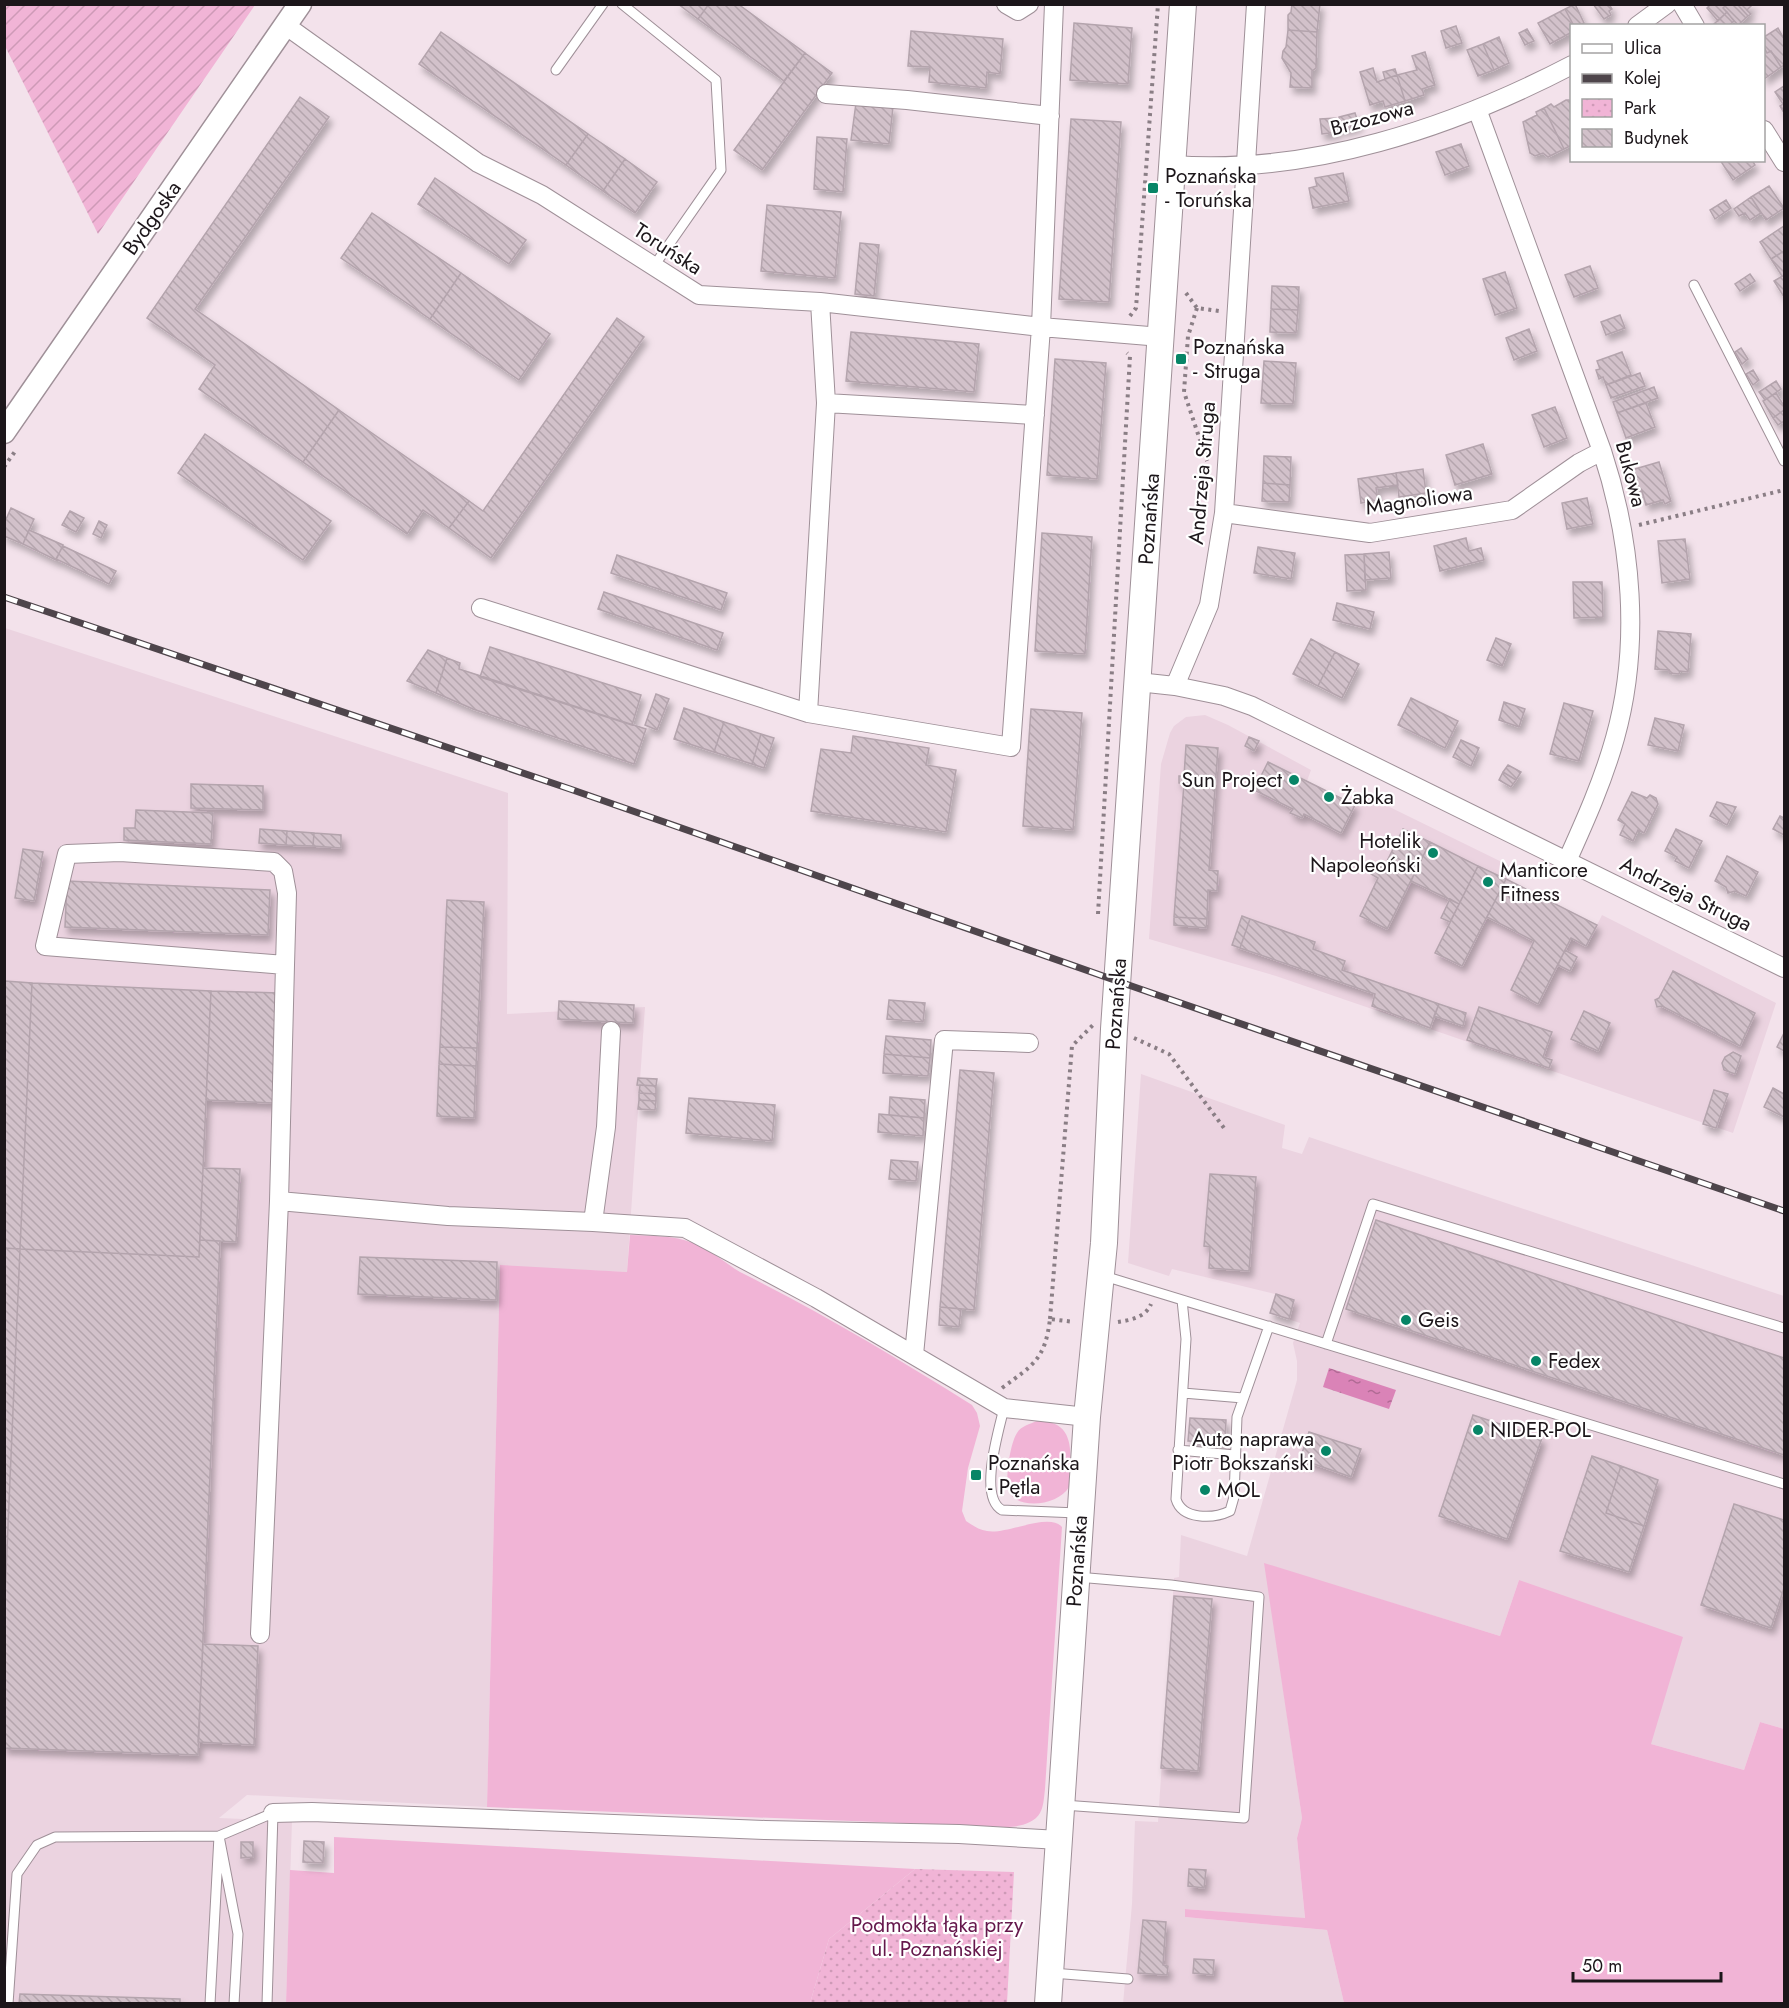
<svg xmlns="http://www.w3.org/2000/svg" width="1789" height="2008" font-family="Jost,sans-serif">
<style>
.built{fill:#ebd3e0}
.grass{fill:#f1b4d6}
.park{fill:url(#park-dots)}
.garden{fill:url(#garden-furrows)}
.water{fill:url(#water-ripples)}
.building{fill:url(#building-back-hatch);stroke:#b4a4ad;stroke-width:1.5;filter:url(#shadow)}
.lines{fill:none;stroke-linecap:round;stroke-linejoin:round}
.service-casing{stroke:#9f9098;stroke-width:11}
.minor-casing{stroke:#9f9098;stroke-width:20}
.tertiary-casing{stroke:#9f9098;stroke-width:25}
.secondary-casing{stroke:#9f9098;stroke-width:28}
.path{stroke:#8a7e85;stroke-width:4;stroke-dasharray:3 4.5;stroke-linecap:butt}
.service{stroke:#fff;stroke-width:9}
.minor{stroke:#fff;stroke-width:18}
.tertiary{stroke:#fff;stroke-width:22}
.secondary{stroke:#fff;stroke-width:26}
.rail-casing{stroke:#4e454b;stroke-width:7}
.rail{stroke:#fff;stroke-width:4.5;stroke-dasharray:14;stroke-linecap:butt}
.poi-dot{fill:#078567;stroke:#fff;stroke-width:2}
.labels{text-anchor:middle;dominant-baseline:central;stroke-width:4.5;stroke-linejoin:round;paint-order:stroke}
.street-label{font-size:21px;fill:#1c161a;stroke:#fff}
.poi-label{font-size:21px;fill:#1c161a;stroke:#fff;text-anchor:start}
.park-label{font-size:21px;fill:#64174b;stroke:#fff}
</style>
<defs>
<pattern id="park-dots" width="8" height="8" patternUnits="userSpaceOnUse" patternTransform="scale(1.5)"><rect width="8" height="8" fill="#f1b4d6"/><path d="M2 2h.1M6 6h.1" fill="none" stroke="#ce9ab7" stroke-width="1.8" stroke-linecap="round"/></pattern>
<pattern id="garden-furrows" width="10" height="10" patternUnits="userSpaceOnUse" patternTransform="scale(1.5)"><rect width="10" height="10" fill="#f1b4d6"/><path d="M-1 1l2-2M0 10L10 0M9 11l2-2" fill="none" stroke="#ce9ab7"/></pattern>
<pattern id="water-ripples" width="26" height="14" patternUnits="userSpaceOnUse" patternTransform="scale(1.5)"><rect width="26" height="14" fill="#da83b7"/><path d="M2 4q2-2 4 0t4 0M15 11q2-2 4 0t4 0" fill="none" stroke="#b06a94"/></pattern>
<pattern id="building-back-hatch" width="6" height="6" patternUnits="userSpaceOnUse" patternTransform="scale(1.5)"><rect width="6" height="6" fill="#d2c1ca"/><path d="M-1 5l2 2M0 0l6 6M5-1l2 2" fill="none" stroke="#b4a5ad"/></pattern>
<filter id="shadow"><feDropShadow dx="3.5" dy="6" stdDeviation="3" flood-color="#0004"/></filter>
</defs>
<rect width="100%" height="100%" fill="#f3e2eb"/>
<path class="built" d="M5,628L508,793L507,1014L645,1007L627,1272L500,1266L487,1807L247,1795L219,1818L292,1821L286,2003L5,2004Z
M1205,715L1228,725L1311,770L1307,781L1354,805L1361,793L1512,867L1506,880L1597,925L1602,915L1776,1003L1733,1133L1276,976L1149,939L1161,764L1170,733L1174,726L1186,717Z
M1141,1074L1285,1125L1282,1148L1302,1154L1309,1137L1784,1296V1729L1760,1722L1744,1770L1651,1744L1519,1580L1500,1636L1265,1564L1302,1818L1297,1838L1305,1919L1186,1909L1185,1917L1327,1930L1344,2003L1123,2004L1132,1904L1135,1821L1158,1822L1174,1578L1179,1577L1181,1535L1247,1556L1297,1380V1361L1293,1343L1300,1323L1270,1313L1275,1294L1172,1269L1169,1276L1128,1263Z"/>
<path class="grass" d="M630,1235C650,1236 674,1235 693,1243C710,1249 725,1263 740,1272C820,1312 896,1357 972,1405L977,1413L980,1426L968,1468L962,1511L966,1521C972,1525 979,1530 987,1531C1006,1535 1049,1512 1062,1527L1045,1789C1044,1796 1044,1806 1040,1813C1034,1824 1017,1827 1006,1827L487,1807L500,1265L627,1272Z
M1037,1421C1079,1420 1070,1458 1069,1487C1059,1504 1024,1510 1011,1495C1003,1486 1010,1443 1017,1433C1021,1426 1030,1424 1037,1421Z
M1264,1563L1500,1636L1519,1580L1683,1637L1651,1744L1744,1770L1760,1722L1784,1729V2003H1344L1327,1930L1185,1917V1909L1305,1918L1297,1838L1302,1818Z
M334,1837L915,1869L829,1939L810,2003L286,2004L290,1870L334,1873Z"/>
<path class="park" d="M915,1869L1014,1872L1007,2003H810L829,1939Z"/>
<path class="garden" d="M5,4H255V5L98,234L5,46Z"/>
<path class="water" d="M1329,1368L1396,1390L1389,1409L1323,1387Z"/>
<path class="building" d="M678,4H709L698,19Z
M709,4H738L805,53L784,81L698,19Z
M1292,4H1320L1317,32L1288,30V15L1291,12Z
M1575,4L1584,23L1579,26H1574L1565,9Z
M1593,4H1609L1612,9L1609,11L1611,15L1604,19Z
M1711,4H1727L1723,8L1727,12L1718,21L1707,8Z
M1727,4H1737L1748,16L1738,25L1723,8Z
M1737,4H1753L1747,10L1751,14L1748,16Z
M1565,9L1574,26H1572V32L1550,44L1538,23Z
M1727,12L1734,21L1728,26H1715L1714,24Z
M1074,23L1132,28L1128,84L1070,80Z
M1456,26L1462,43L1446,48L1441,31Z
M1778,28L1784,39V65L1781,67L1771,51L1767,53L1764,47V37Z
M1527,29L1534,41L1525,45L1519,33Z
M1288,30L1317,32L1316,68L1312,71V88L1290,87L1291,73L1282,58L1283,51L1286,47Z
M911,31L1003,39L1000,74L987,72L986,88L929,82L930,67L908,66Z
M441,32L588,134L566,165L419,64Z
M1499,37L1509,63L1494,70L1483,44Z
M1483,44L1494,70L1478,76L1467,50Z
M1764,47L1767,53L1771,51L1781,67L1764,79Z
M1425,52L1435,85L1422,89L1424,95L1405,101L1397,75L1417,70L1412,56Z
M805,53L832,73L762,170L734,150Z
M1373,68L1377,82L1397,75L1405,101L1385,107L1383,101L1370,105L1360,72Z
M1395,69L1397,75L1385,79L1383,72Z
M1784,86V113L1780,106L1783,104L1775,92Z
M300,97L329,117L195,309L339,410L303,462L199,389L215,365L147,318Z
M1566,100H1569L1572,104V145L1564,149L1544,108L1551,104L1554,107Z
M856,103L893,107L889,144L851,140Z
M1544,108L1564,149L1548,157L1543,153L1535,156L1530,153L1523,122L1537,115L1536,112Z
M1355,113L1359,125L1342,130L1339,117Z
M1336,118L1338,132L1322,134L1320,119Z
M1071,119L1121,122L1109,302L1059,299Z
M588,134L625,159L603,191L566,165Z
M817,137L847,139L843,192L814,189Z
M1461,144L1469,166L1445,175L1436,152Z
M625,159L657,182L635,213L603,191Z
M1720,160H1752L1755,165L1733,180Z
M1343,173L1349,201L1313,208L1309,188L1317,186L1315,178Z
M435,178L526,240L509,264L418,204Z
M1769,186L1784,208L1766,220L1751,197Z
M1751,197L1761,213L1750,220L1745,213L1739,216L1734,209Z
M1726,200L1731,208L1715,219L1710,210Z
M767,205L841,212L835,278L761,271Z
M372,213L461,273L430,319L341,258Z
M1784,226V251L1771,259L1760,242Z
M860,243L879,245L874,296L855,294Z
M1784,251V275L1782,276L1771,259Z
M1590,266L1598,288L1574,297L1565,275Z
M1505,272L1517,308L1495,315L1483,279Z
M461,273L550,334L519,380L430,319Z
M1750,274L1755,281L1740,291L1735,284Z
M1784,275V297L1774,281Z
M1272,286L1299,287L1298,310L1271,309Z
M1271,309L1298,310L1296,333L1270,332Z
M1620,315L1625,328L1606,335L1601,322Z
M617,318L644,337L491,558L449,528L469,501L483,511Z
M1529,329L1537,351L1514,360L1506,338Z
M851,332L979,344L974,392L846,381Z
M1741,348L1748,359L1742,364L1735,352Z
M1622,352L1631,375L1606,385L1603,377L1599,379L1596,370L1600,369L1597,361Z
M1055,359L1106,363L1097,479L1047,475Z
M1264,361L1296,363L1293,404L1261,403Z
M1753,370L1759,380L1753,385L1746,374Z
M1640,373L1645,386L1611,398L1606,385Z
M1776,381L1781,389L1765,400L1759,392Z
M1654,387L1658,398L1617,413L1613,402Z
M1776,393L1784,406V410L1773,418L1763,401Z
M1646,403L1655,427L1626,438L1617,413Z
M1555,407L1567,438L1544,447L1532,415Z
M339,410L469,501L449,528L423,510L407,534L303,462Z
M1784,410V421L1778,425L1773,418Z
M205,434L331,521L303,560L178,473Z
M1483,444L1492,474L1455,485L1446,455Z
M1264,456L1291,457L1290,485L1263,483Z
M1659,462L1671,501L1665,504L1663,500L1646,505L1642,491L1636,493L1628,471Z
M1423,469L1426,493L1399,497L1396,473Z
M1396,473L1398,485L1376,488L1378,500L1361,503L1358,479Z
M1263,483L1290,485L1289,502L1262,501Z
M1587,498L1593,524L1567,529L1562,503Z
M11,508L34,519L23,544L4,536V524Z
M70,511L84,518L76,532L62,525Z
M99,521L107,525L101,538L93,534Z
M29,530L63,545L56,560L23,544Z
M1042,533L1092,537L1085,654L1035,651Z
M1466,538L1469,551L1481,548L1484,560L1440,571L1434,546Z
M1685,539L1690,579L1662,583L1658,541Z
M63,546L116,571L109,584L56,559Z
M1258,547L1295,553L1291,579L1254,573Z
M1389,552L1391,578L1365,580L1364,554Z
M1364,554L1366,590L1347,591L1345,555Z
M617,555L727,593L721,610L611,573Z
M1573,582H1602L1603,617L1574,618Z
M604,592L723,633L717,650L598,609Z
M1337,603L1374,612L1370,629L1333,620Z
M1658,631L1691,634L1688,672L1680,671L1679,674L1669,673V670L1655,669Z
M1496,638L1511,644L1502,666L1487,660Z
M1311,639L1335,652L1318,686L1293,674Z
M490,647L641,695L632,725L480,677Z
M428,650L447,658L436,693L407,681Z
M1335,652L1359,664L1342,698L1318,686Z
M447,658L460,663L459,669L646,729L634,764L473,709L436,693Z
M656,694L669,699L657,730L645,725Z
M1411,698L1458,721L1445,748L1398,725Z
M1504,702L1525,709L1519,727L1499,720Z
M1564,703L1593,711L1579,761L1550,754Z
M684,708L724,722L714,752L674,739Z
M1031,709L1082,713L1073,830L1023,826Z
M1655,718L1684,725L1678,751L1648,745Z
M724,722L761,734L752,764L714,752Z
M761,734L774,738L764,768L752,764Z
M853,736L929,748L926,765L956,770L946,832L811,811L821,749L851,753Z
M1249,737L1259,741L1254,751L1245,746Z
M1461,740L1479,748L1471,766L1453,757Z
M1186,745L1218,748L1209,870L1218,871L1217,891L1208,890L1207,919L1174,917L1184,783H1179V776H1184Z
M1268,762L1355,805L1341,833L1304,814L1302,818L1290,813L1293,809L1254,790Z
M1508,765L1521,772L1516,780L1503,772Z
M1503,772L1516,780L1511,787L1499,780Z
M191,784L263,786V810L191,808Z
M1632,792L1647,798L1650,795L1656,798L1658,804L1644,833L1638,830L1633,841L1620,835L1625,824L1618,820Z
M1717,802L1736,807L1727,825L1710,816Z
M136,810L213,813L211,844L124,840V828H135Z
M1780,816L1784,818V835L1773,829Z
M260,829L287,831L286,845L259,843Z
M1403,829L1430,842L1387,929L1360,916L1378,878L1371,874L1377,863L1384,867Z
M1676,829L1702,841L1689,868L1675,861L1677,857L1665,851Z
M287,831L314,833L313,846L286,845Z
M314,833L341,835V848L313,846Z
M1430,842L1478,866L1459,904L1411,881Z
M23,849L43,852L34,901L15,898Z
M1727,856L1758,872L1746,896L1735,891L1728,893L1726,887L1715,881Z
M1478,866L1506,879L1462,966L1435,953Z
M1506,879L1597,925L1586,946L1571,938L1538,1004L1511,990L1534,941L1487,917Z
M67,881L270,890L268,935L65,927Z
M1450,899L1459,904L1450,922L1441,918Z
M447,900L484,902L477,1048L440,1047Z
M1242,916L1250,919L1240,948L1232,945Z
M1174,917L1207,919L1206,928L1174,925Z
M1250,919L1315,942L1313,949L1345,961L1342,970L1439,1004L1430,1028L1372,1006L1375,994L1240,948Z
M1565,950L1577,957L1570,971L1558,965Z
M1673,971L1755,1013L1740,1046L1662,1006L1657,1007L1655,1000L1659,998Z
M5,981L32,983L20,1249L4,1248Z
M32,983L211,991L199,1257L20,1249Z
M211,991L279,993L273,1103L206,1100Z
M889,1000L925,1003L923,1022L887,1019Z
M559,1001L634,1005L633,1023L558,1019Z
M1439,1004L1466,1013L1463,1026L1434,1016Z
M1479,1007L1552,1032L1543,1057L1552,1060L1549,1068L1467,1040Z
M1584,1011L1610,1023L1598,1051L1571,1039Z
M1784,1033V1051L1777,1047Z
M886,1036L931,1040L930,1058L884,1054Z
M440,1047L477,1048L476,1066L439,1064Z
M1733,1052L1741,1056L1735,1074L1724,1070L1722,1063L1725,1057Z
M884,1054L930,1058L928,1076L883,1073Z
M439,1064L476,1066L474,1118L437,1116Z
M960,1070L994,1073L974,1310L940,1307Z
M638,1078L657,1079L656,1086L637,1085Z
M640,1085L656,1086V1094L639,1093Z
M1773,1088L1784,1094V1117L1764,1107Z
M1714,1090L1728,1094L1716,1128L1703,1124Z
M639,1093L656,1094V1101L639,1100Z
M890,1097L925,1100L924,1118L889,1115Z
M689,1098L775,1105L772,1141L686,1133Z
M639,1100L656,1101L655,1110L638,1109Z
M879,1114L924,1118L923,1136L878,1132Z
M891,1160L918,1162L916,1181L889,1179Z
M203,1168L240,1169L236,1242L200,1240Z
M1210,1174L1256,1177L1249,1271L1209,1268L1210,1247L1204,1246Z
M1376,1220L1784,1358V1455L1346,1309Z
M200,1240L220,1241L198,1755L4,1748V1618L20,1249L199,1257Z
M4,1248L20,1249L4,1618Z
M360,1257L497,1262L496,1300L358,1294Z
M1276,1294L1294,1300L1289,1319L1270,1313Z
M940,1307L961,1309L959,1327L939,1325Z
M1473,1415L1542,1438L1507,1539L1439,1516Z
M1190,1418L1226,1420L1225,1443L1188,1441Z
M1309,1432L1361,1449L1351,1477L1300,1459Z
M1592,1456L1621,1466L1606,1513L1644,1526L1629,1572L1560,1551Z
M1621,1466L1658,1480L1644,1526L1606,1513Z
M1734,1504L1784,1520V1588L1771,1628L1701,1605Z
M1174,1596L1212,1599L1198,1771L1161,1768Z
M203,1644L258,1646L254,1745L198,1742Z
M304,1841L324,1842L323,1863L303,1862Z
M241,1842H253V1857L241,1858Z
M1189,1869L1206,1870L1204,1888L1188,1886Z
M1143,1920L1166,1922L1163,1965L1168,1966L1167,1975L1138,1973Z
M1194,1959L1214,1960L1213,1975L1193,1973Z
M20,1994L180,1999V2004H19Z"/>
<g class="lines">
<g class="service-casing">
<path id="service" d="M622,4L716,80L721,170L654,266
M556,70L603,4
M1694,285L1784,461
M1104,1276L1784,1484
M1182,1300L1186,1339L1176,1499C1182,1520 1213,1519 1230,1511L1234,1497L1237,1417L1269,1326
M1326,1344L1373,1204L1784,1328
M1183,1393L1243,1398
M1004,1408C999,1430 978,1497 1002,1510L1078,1513
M1178,1450L1235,1455
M1063,1805L1244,1818L1259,1597L1171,1585L1077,1577
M1052,1973L1128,1979
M8,2004L17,1874L37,1845L55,1837L219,1836L238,1934L234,2004
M210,2004L219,1836L273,1813L267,2004"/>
</g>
<g class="minor-casing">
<path id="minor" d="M1006,4L1018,11L1029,4
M1682,4L1695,26
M285,25L478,163L542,195L699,295L820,302L1041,327L1161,337
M1637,26L1667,4
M826,94L907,100L1050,116
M1477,109L1602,451C1632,542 1641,645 1615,738C1603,781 1585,821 1567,861
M1764,130L1784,162
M1173,165C1310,175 1451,128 1572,65
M826,403L1035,415
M1224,513L1370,533L1512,510L1579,463L1602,451
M481,608L808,713L1011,747L1041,327L1054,4
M1138,682L1175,686L1209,605L1224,513L1256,4
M1175,686L1224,696L1252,706L1784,968
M808,713L826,403L820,302
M279,1201L285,965L45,946L67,854L120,852L274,862L283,871L287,893L285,965
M593,1222L606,1127L611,1031
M914,1355L944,1040L1029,1043
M260,1634L279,1201L448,1216L593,1222L685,1228L816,1298L1004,1408L1087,1417
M273,1813L312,1812L765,1830L959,1834L1059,1840"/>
</g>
<g class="tertiary-casing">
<path id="tertiary" d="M4,432L300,4"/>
</g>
<g class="secondary-casing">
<path id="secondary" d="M1048,2004L1087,1417L1104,1243L1114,1029L1183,4"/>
</g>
<path class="path" d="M1186,293L1197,308L1219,311
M1197,308L1188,336L1184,392L1207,461
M1130,316L1136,308L1158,4
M4,467L16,450
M1639,525L1784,490
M1098,914L1130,356L1127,353
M1134,1038L1169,1054L1224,1128
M1050,1319L1072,1046L1093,1025
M1118,1322C1131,1320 1146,1317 1151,1304
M1002,1388C1033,1365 1045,1360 1050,1319L1074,1322"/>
<use href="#service" class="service"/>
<use href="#minor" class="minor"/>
<use href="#tertiary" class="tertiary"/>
<use href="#secondary" class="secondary"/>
<g class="rail-casing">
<path id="rail" d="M4,597L570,789L1140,989L1784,1211"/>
</g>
<use href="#rail" class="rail"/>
</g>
<g class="poi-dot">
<rect x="1147" y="182" width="12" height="12" rx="3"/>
<rect x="1175" y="353" width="12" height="12" rx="3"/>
<circle cx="1294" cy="780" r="6"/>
<circle cx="1329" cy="797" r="6"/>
<circle cx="1433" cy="853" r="6"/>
<circle cx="1488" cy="882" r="6"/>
<circle cx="1406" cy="1320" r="6"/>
<circle cx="1536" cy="1361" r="6"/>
<circle cx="1478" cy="1430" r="6"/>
<circle cx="1326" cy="1451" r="6"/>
<rect x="970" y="1469" width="12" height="12" rx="3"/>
<circle cx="1205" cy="1490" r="6"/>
</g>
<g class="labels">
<g class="street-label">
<text transform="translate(1372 118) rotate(-15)">Brzozowa</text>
<text transform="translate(152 218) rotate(-55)">Bydgoska</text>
<text transform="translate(668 249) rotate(33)">Toruńska</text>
<text transform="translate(1202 473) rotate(-85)">Andrzeja Struga</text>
<text transform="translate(1631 474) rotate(75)">Bukowa</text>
<text transform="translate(1419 500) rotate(-8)">Magnoliowa</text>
<text transform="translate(1149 519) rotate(-86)">Poznańska</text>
<text transform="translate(1686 894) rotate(26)">Andrzeja Struga</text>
<text transform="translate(1116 1004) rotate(-86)">Poznańska</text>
<text transform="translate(1077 1561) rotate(-86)">Poznańska</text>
</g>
<g class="poi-label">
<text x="1165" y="176">Poznańska<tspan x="1165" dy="24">- Toruńska</tspan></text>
<text x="1193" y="347">Poznańska<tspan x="1193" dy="24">- Struga</tspan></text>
<text x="1282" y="780" text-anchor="end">Sun Project</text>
<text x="1341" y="797">Żabka</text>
<text x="1421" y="841" text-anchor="end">Hotelik<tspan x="1421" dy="24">Napoleoński</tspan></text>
<text x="1500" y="870">Manticore<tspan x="1500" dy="24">Fitness</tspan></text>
<text x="1418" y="1320">Geis</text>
<text x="1548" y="1361">Fedex</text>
<text x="1490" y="1430">NIDER-POL</text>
<text x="1314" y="1439" text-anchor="end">Auto naprawa<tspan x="1314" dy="24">Piotr Bokszański</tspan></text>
<text x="988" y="1463">Poznańska<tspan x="988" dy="24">- Pętla</tspan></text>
<text x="1217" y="1490">MOL</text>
</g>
<g class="park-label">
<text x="937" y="1925">Podmokła łąka przy<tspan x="937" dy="24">ul. Poznańskiej</tspan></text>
</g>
</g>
<rect width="1789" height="2008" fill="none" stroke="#1c161a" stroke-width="12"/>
<rect x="1570" y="24" width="195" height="138" fill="#ffffff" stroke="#a4a2a3" stroke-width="1.5"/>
<rect x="1582" y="44" width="30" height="9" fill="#ffffff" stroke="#a4a2a3" stroke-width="1.5"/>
<text x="1624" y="54" font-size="18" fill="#1c161a">Ulica</text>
<rect x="1582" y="74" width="30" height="9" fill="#4e454b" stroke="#a4a2a3" stroke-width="1.5"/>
<text x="1624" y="84" font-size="18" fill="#1c161a">Kolej</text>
<rect x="1582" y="99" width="30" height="18" fill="url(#park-dots)" stroke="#a4a2a3" stroke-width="1.5"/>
<text x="1624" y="114" font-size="18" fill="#1c161a">Park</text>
<rect x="1582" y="129" width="30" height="18" fill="url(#building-back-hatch)" stroke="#a4a2a3" stroke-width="1.5"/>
<text x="1624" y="144" font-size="18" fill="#1c161a">Budynek</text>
<path d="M1573 1972v9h148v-9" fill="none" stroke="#1c161a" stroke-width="3"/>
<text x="1582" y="1972" font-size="18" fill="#1c161a" stroke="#ffffff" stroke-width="4.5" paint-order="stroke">50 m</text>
</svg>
